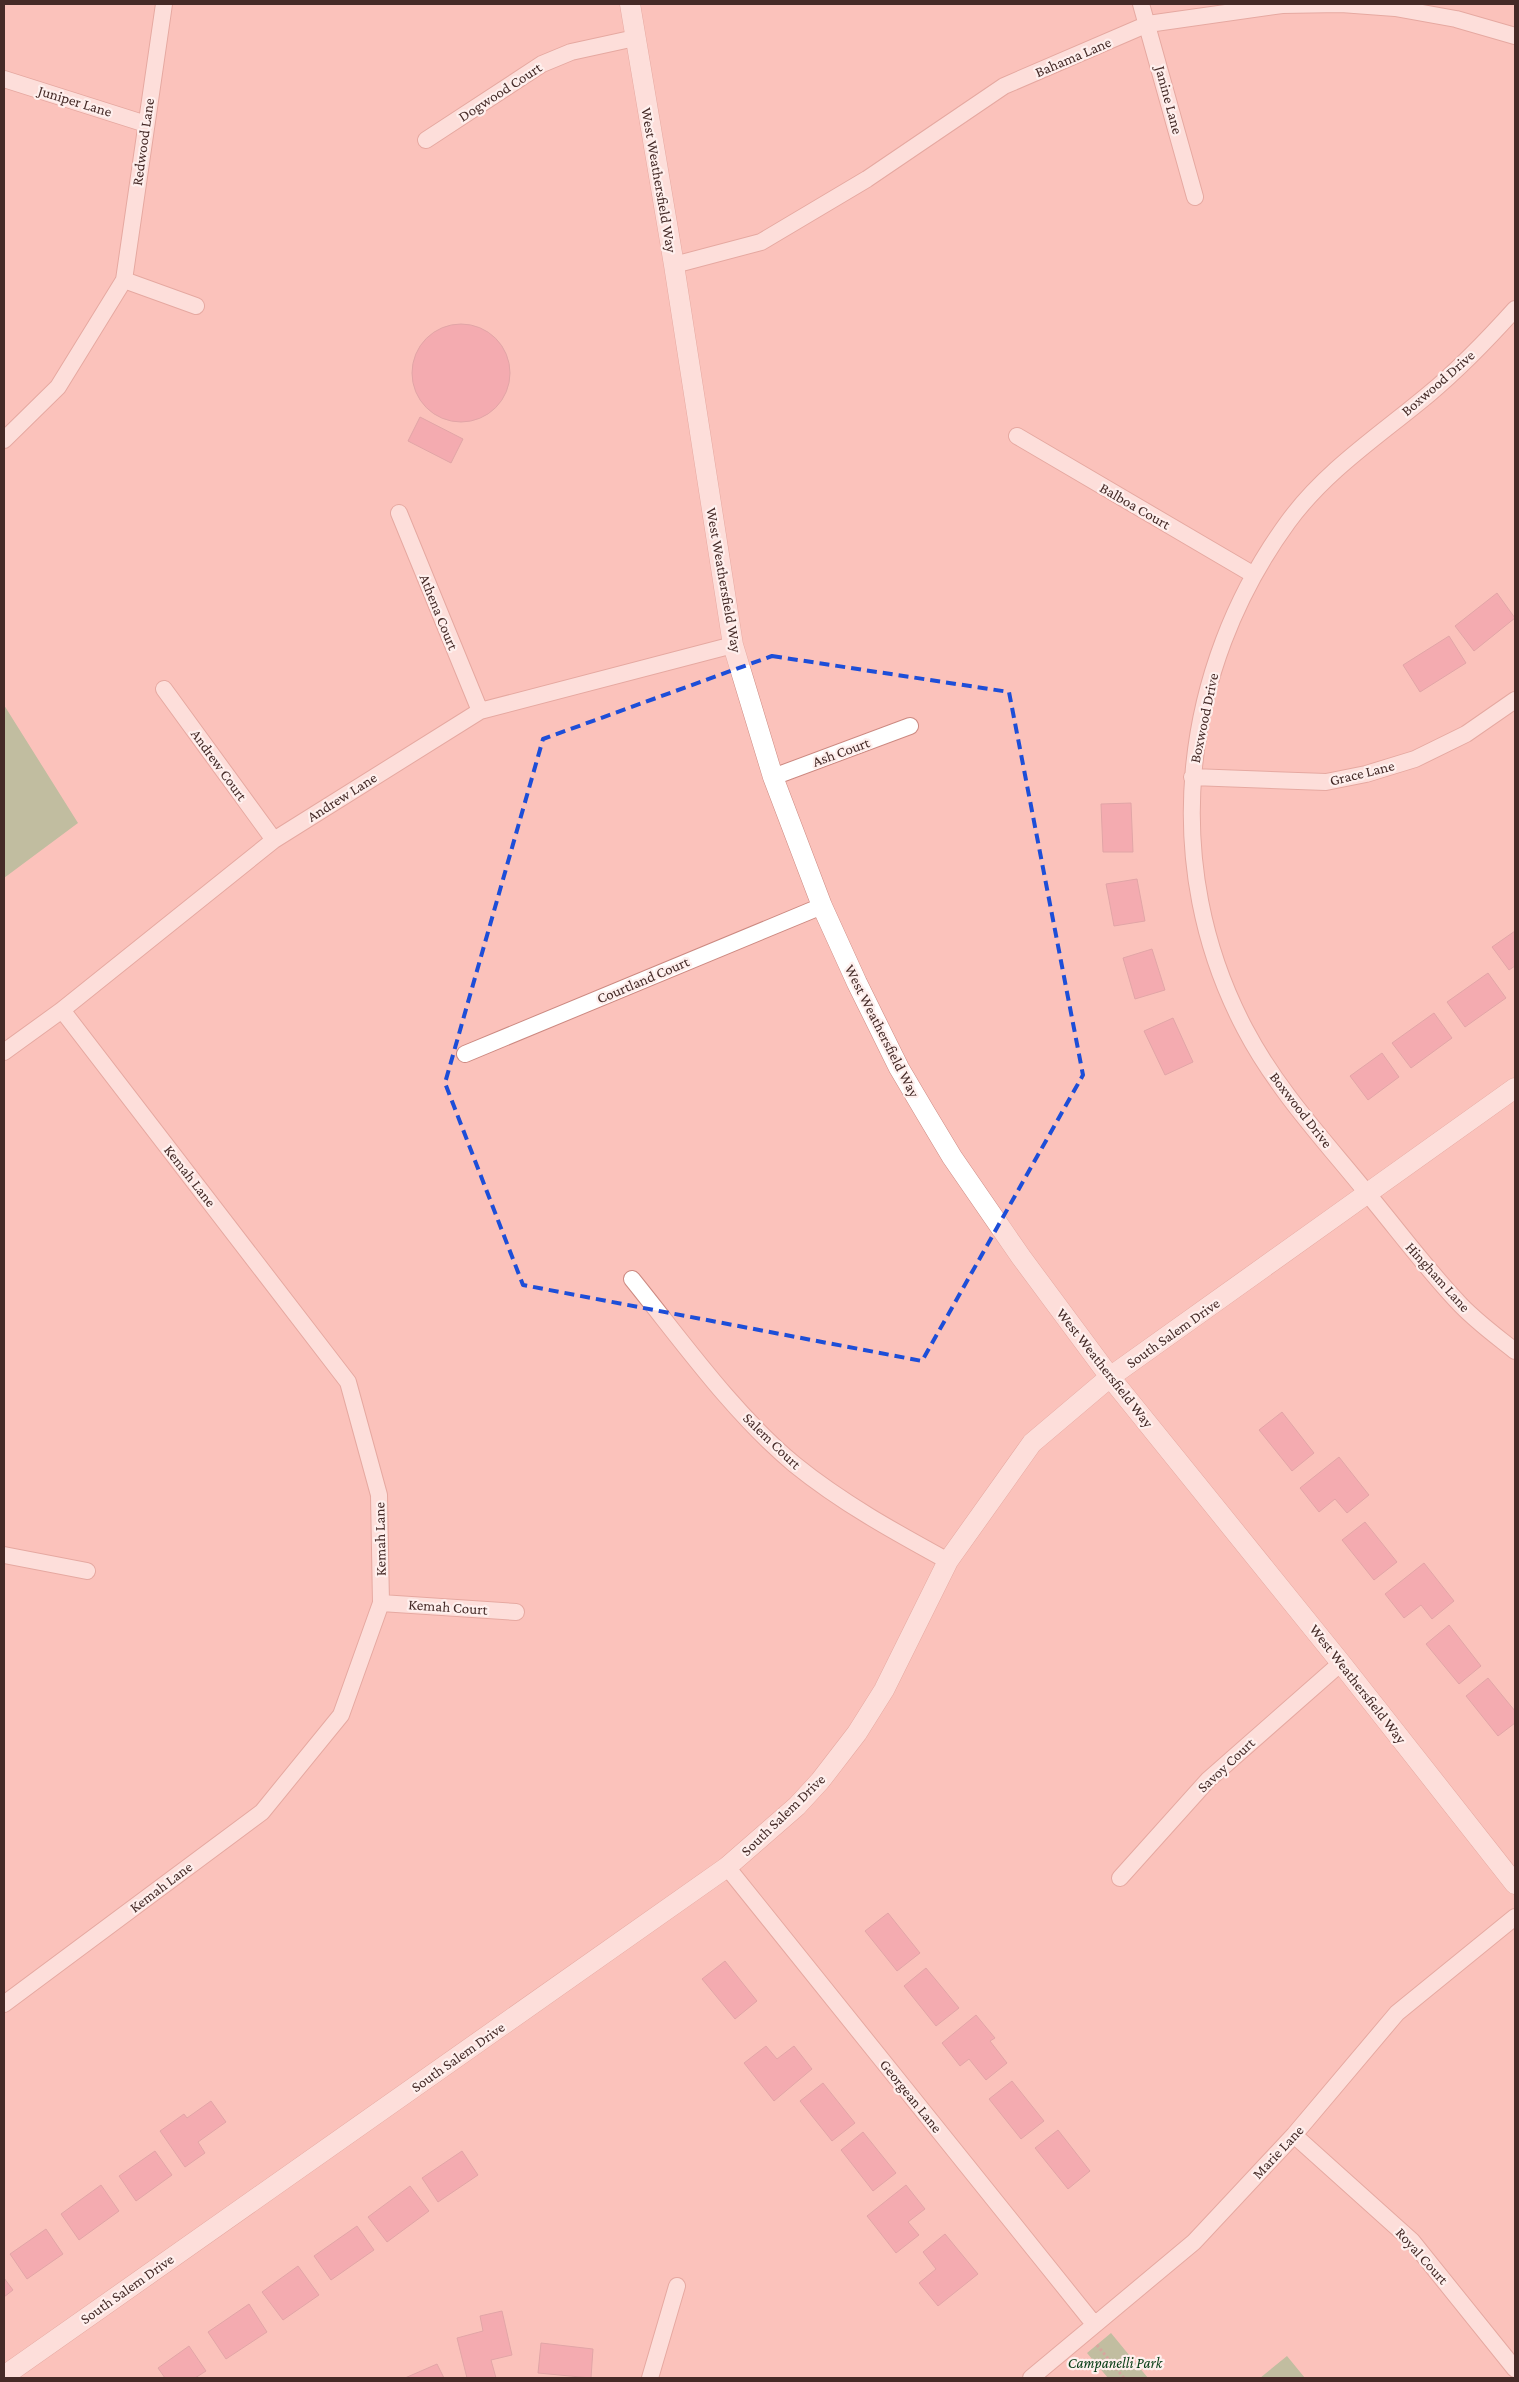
<svg xmlns="http://www.w3.org/2000/svg" width="1519" height="2382" font-family="'Crimson Pro',serif">
<style>
.green{fill:#7ab67f}
.building{fill:#ec8fa2;stroke:#c2808d}
.lines{fill:none;stroke-linecap:round;stroke-linejoin:round}
.minor-casing{stroke:#cc8981;stroke-width:18}
.tertiary-casing{stroke:#cc8981;stroke-width:21}
.path{stroke:#ac807b;stroke-width:3;stroke-dasharray:2.5 2.5;stroke-linecap:butt}
.minor{stroke:#fff;stroke-width:16}
.tertiary{stroke:#fff;stroke-width:20}
.marked{fill:none;stroke:#1d4ed8;stroke-width:4;stroke-dasharray:10 6;stroke-linejoin:round}
.labels{text-anchor:middle;dominant-baseline:central;stroke-width:4.5;stroke-linejoin:round;paint-order:stroke}
.street-label{font-size:15px;fill:#452a27;stroke:#feefed}
.park-label{font-size:15px;font-style:italic;fill:#043a12;stroke:#feefed}
</style>
<rect width="100%" height="100%" fill="#fbc2bb"/>
<path class="green" d="M4,705L78,823L4,878Z
M1111,2333L1148,2378H1108L1087,2353Z
M1287,2356L1305,2378H1260Z"/>
<path class="building" d="M412 373a49 49 0 1 1 98 0a49 49 0 1 1-98 0Z
M420,417L463,439L451,463L408,441Z
M1497,593L1515,618L1474,651L1455,626Z
M1449,636L1466,663L1420,692L1403,665Z
M1131,803L1133,852H1103L1101,804Z
M1137,879L1145,921L1114,926L1106,884Z
M1515,931V966L1509,970L1492,947Z
M1152,949L1165,990L1135,999L1123,958Z
M1488,973L1506,998L1465,1027L1447,1002Z
M1434,1013L1452,1038L1411,1068L1392,1043Z
M1173,1018L1193,1062L1165,1075L1144,1031Z
M1382,1053L1399,1077L1368,1100L1350,1076Z
M1282,1412L1314,1453L1292,1471L1259,1430Z
M1339,1457L1369,1495L1347,1513L1335,1499L1319,1512L1300,1488Z
M1365,1522L1397,1562L1374,1580L1342,1540Z
M1424,1563L1454,1601L1432,1619L1421,1605L1404,1618L1385,1594Z
M1449,1625L1481,1666L1459,1684L1426,1644Z
M1488,1678L1515,1711V1723L1498,1736L1466,1696Z
M888,1913L920,1953L897,1971L865,1931Z
M725,1961L757,2001L735,2019L702,1979Z
M926,1968L959,2008L936,2026L904,1986Z
M976,2015L995,2038L990,2041L1007,2063L986,2080L969,2059L960,2066L942,2043Z
M766,2046L777,2059L794,2046L812,2069L774,2101L744,2063Z
M1012,2081L1044,2121L1021,2139L989,2099Z
M823,2083L855,2123L832,2141L800,2101Z
M211,2101L226,2122L198,2142L205,2153L185,2167L160,2131L184,2114L187,2118Z
M1058,2130L1090,2171L1068,2189L1035,2148Z
M863,2132L896,2173L873,2191L841,2150Z
M155,2151L172,2175L136,2201L119,2176Z
M462,2151L478,2175L438,2202L422,2178Z
M101,2185L119,2211L79,2240L61,2214Z
M906,2185L925,2209L908,2222L919,2235L896,2253L867,2216Z
M410,2186L429,2211L387,2242L368,2217Z
M357,2226L374,2250L331,2280L314,2256Z
M46,2229L63,2254L27,2279L10,2254Z
M945,2234L978,2274L938,2306L919,2283L936,2269L923,2252Z
M298,2266L319,2295L283,2320L262,2292Z
M4,2278L13,2290L4,2297Z
M249,2304L267,2332L226,2359L208,2332Z
M502,2311L512,2355L491,2360L496,2378H467L457,2338L483,2331L480,2316Z
M541,2343L593,2349L591,2378L538,2373Z
M189,2346L206,2371L195,2378H165L158,2368Z
M437,2364L444,2378H405Z"/>
<g class="lines">
<g class="minor-casing">
<path id="minor" d="M1141,4L1195,197
M4,79L146,124
M426,140L542,64L571,52L635,38
M674,265L761,242L867,179L1004,86L1148,24L1282,5L1341,4L1395,8L1456,19L1515,36
M124,280L196,306
M1515,309C1488,339 1460,368 1429,394C1380,435 1326,470 1288,522C1180,670 1159,866 1245,1029C1277,1090 1324,1140 1367,1193C1397,1229 1425,1267 1457,1301C1474,1320 1495,1335 1515,1351
M1017,436L1254,575
M4,440L58,387L124,280L164,4
M399,513L480,711
M164,689L274,840
M773,777L910,726
M1192,777L1326,782L1366,774L1415,759L1466,734L1515,700
M4,1052L62,1010L274,840L480,711L733,645
M465,1054L822,906
M632,1279C682,1341 733,1413 794,1464C842,1503 895,1532 948,1561
M4,1555L87,1571
M381,1603L516,1612
M727,1867L1094,2324
M1120,1878L1208,1780L1341,1663
M4,2004L262,1812L341,1715L381,1603L379,1495L348,1382L62,1010
M1294,2135L1412,2241L1515,2369
M650,2378L677,2286
M1031,2378L1194,2242L1294,2135L1397,2013L1515,1917"/>
</g>
<g class="tertiary-casing">
<path id="tertiary" d="M630,4L674,265L733,645L773,777L822,906L857,983L899,1068L925,1112L952,1157L1021,1257L1110,1377L1341,1663L1515,1884
M4,2376L727,1867L797,1806L820,1781L857,1733L884,1690L948,1561L1032,1443L1110,1377L1515,1088"/>
</g>
<path class="path" d="M1097,2345L1124,2378"/>
<use href="#minor" class="minor"/>
<use href="#tertiary" class="tertiary"/>
</g>
<path d="M0 0H1519V2382H0ZM772,656L1009,692L1083,1075L922,1361L523,1285L445,1083L543,739Z" fill="#fbc2bb" fill-opacity=".55" fill-rule="evenodd"/>
<path class="marked" d="M772,656L1009,692L1083,1075L922,1361L523,1285L445,1083L543,739Z"/>
<g class="labels">
<g class="street-label">
<text transform="translate(1073 57) rotate(-23)">Bahama Lane</text>
<text transform="translate(500 92) rotate(-33)">Dogwood Court</text>
<text transform="translate(1169 100) rotate(75)">Janine Lane</text>
<text transform="translate(75 101) rotate(17)">Juniper Lane</text>
<text transform="translate(143 142) rotate(-82)">Redwood Lane</text>
<text transform="translate(659 180) rotate(80)">West Weathersfield Way</text>
<text transform="translate(1438 383) rotate(-41)">Boxwood Drive</text>
<text transform="translate(1135 506) rotate(30)">Balboa Court</text>
<text transform="translate(724 580) rotate(80)">West Weathersfield Way</text>
<text transform="translate(439 612) rotate(68)">Athena Court</text>
<text transform="translate(1204 718) rotate(-78)">Boxwood Drive</text>
<text transform="translate(841 752) rotate(-20)">Ash Court</text>
<text transform="translate(219 765) rotate(54)">Andrew Court</text>
<text transform="translate(1362 773) rotate(-14)">Grace Lane</text>
<text transform="translate(342 797) rotate(-32)">Andrew Lane</text>
<text transform="translate(643 980) rotate(-23)">Courtland Court</text>
<text transform="translate(882 1031) rotate(63)">West Weathersfield Way</text>
<text transform="translate(1301 1110) rotate(52)">Boxwood Drive</text>
<text transform="translate(190 1176) rotate(52)">Kemah Lane</text>
<text transform="translate(1438 1277) rotate(48)">Hingham Lane</text>
<text transform="translate(1173 1333) rotate(-35)">South Salem Drive</text>
<text transform="translate(1105 1368) rotate(52)">West Weathersfield Way</text>
<text transform="translate(772 1441) rotate(44)">Salem Court</text>
<text transform="translate(380 1539) rotate(-91)">Kemah Lane</text>
<text transform="translate(448 1607) rotate(4)">Kemah Court</text>
<text transform="translate(1358 1684) rotate(52)">West Weathersfield Way</text>
<text transform="translate(1226 1765) rotate(-43)">Savoy Court</text>
<text transform="translate(783 1815) rotate(-44)">South Salem Drive</text>
<text transform="translate(161 1887) rotate(-37)">Kemah Lane</text>
<text transform="translate(458 2057) rotate(-35)">South Salem Drive</text>
<text transform="translate(911 2096) rotate(51)">Georgean Lane</text>
<text transform="translate(1278 2152) rotate(-47)">Marie Lane</text>
<text transform="translate(1422 2256) rotate(48)">Royal Court</text>
<text transform="translate(127 2289) rotate(-35)">South Salem Drive</text>
</g>
<g class="park-label">
<text x="1115" y="2363">Campanelli Park</text>
</g>
</g>
<rect width="1519" height="2382" fill="none" stroke="#452a27" stroke-width="10"/>
</svg>
